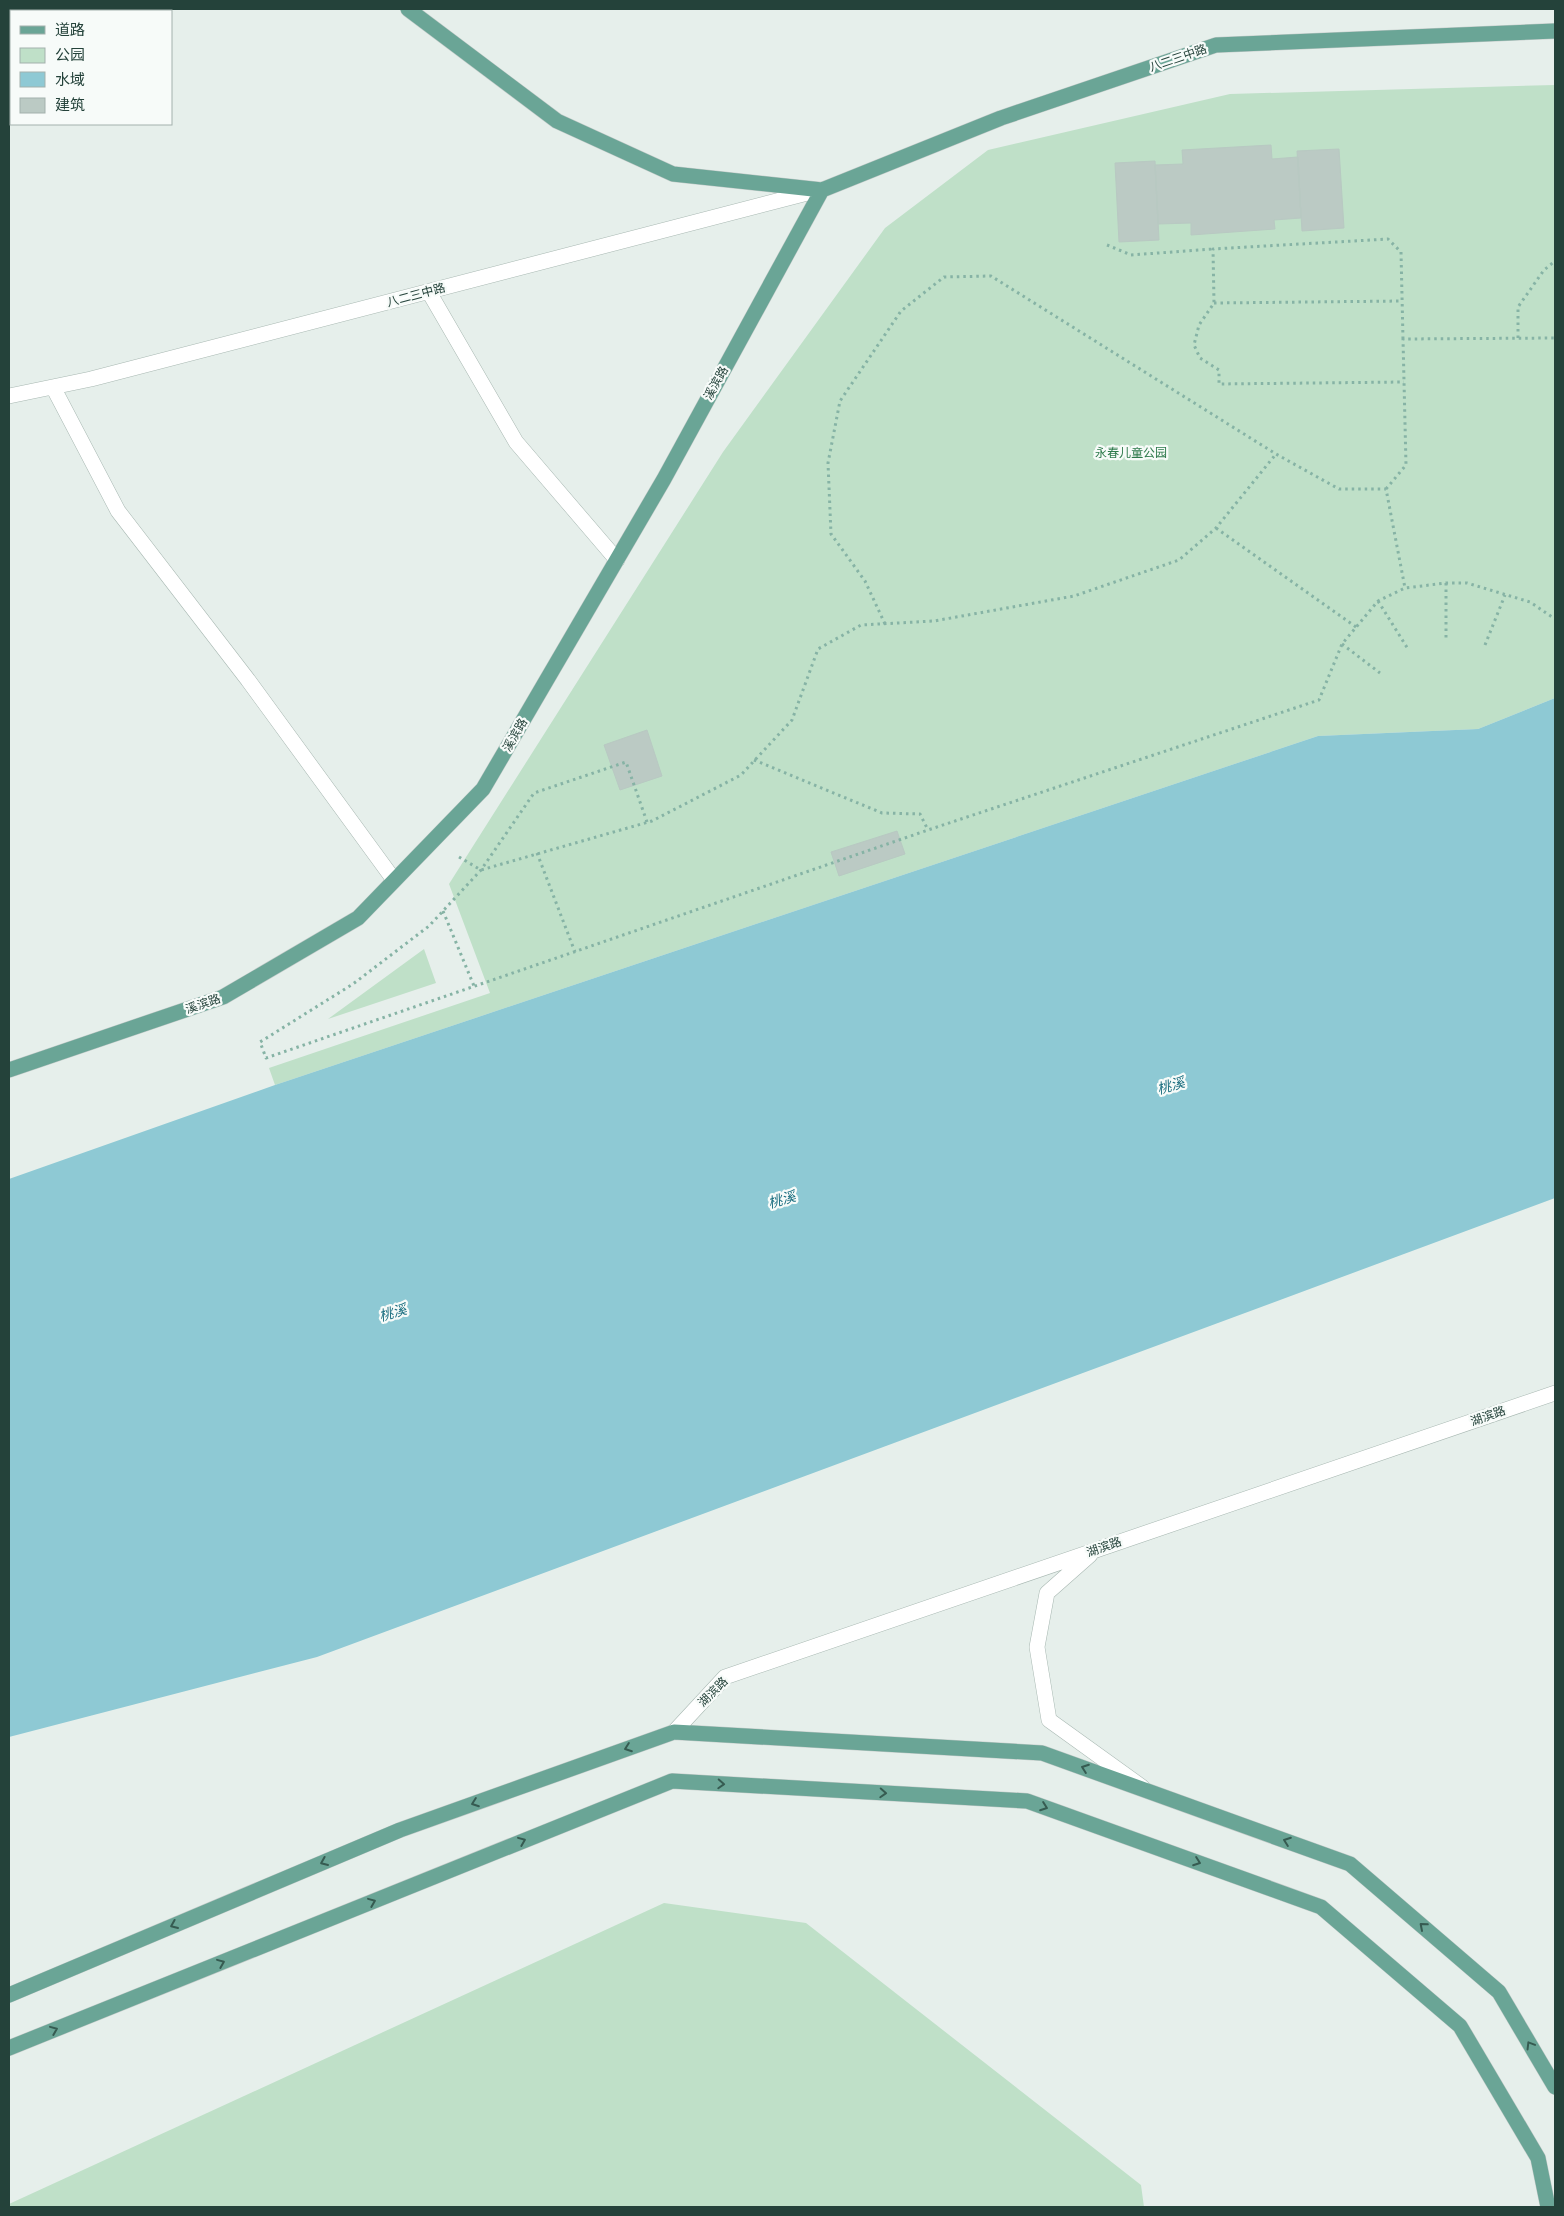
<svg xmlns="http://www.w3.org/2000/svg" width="1564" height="2216" font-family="Figtree,'Noto Sans SC',sans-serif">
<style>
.green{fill:#bfe0c8}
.water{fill:#8ec9d4}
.building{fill:#bbcac4;stroke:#b8c9c2}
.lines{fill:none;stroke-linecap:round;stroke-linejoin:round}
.minor-casing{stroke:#a8b8b2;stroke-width:16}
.major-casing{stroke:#c2cac8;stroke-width:16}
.path{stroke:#86b3a5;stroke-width:3;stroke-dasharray:2.5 4;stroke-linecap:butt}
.minor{stroke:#fff;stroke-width:15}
.major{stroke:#6aa596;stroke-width:15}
.oneway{stroke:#365b51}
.labels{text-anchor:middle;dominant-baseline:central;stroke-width:4.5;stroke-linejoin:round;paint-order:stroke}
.street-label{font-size:12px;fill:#24423a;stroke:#f7fbf9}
.park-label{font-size:12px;fill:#2d7a4b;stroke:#f7fbf9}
.water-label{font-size:14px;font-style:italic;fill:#1c6f80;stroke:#f7fbf9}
</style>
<rect width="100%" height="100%" fill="#e6efeb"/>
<path class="green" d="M1555,85V698L1478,729L1318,736L275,1085L269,1068L490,993L449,884L723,452L885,228L988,150L1230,94Z
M424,949L436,983L328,1019Z
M664,1903L806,1923L1141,2185L1144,2207H9V2204Z"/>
<path class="water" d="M1555,698V1198L317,1657L9,1737V1179L275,1085L1318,736L1478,729Z"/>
<path class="building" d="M1271,145L1272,159L1298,157L1301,218L1274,220L1275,229L1191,235V223L1158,224L1155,165L1183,164L1182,150Z
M1339,149L1344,228L1302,231L1297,151Z
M1155,161L1159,240L1119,242L1115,163Z
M647,730L662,776L620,790L604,745Z
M897,831L905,854L839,876L831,852Z"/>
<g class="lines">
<g class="minor-casing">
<path id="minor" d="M429,292L516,442L617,560
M53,387L118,511L248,680L394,880
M9,396L91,379L819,190
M1090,1555L1047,1593L1037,1647L1049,1720L1142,1787
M674,1732L725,1677L1555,1393"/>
</g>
<g class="major-casing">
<path id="major" d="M408,9L557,121L673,174L822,190L1001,118L1216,45L1555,31
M9,1070L223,997L358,918L483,789L664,479L822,190
M9,1995L400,1830L674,1732L1042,1753L1350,1864L1499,1992L1555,2087
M9,2048L672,1781L1027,1801L1321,1907L1460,2026L1538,2158L1548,2207"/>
</g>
<path class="path" d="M1107,245L1131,255L1213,249
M1214,303L1402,301
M1518,338V307L1544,270L1555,261
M1403,339L1401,252L1388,239L1213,249L1214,303L1199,325L1194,345L1200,358L1219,370V384L1404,382
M1386,489L1406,465L1403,339L1555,338
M1216,528L1356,627
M1446,583V639
M1378,601L1408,649
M885,624L865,581L831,534L828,463L840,401L901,311L944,277L991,276L1276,454L1339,489H1386L1405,588
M1342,644L1380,673
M1485,645L1505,595
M754,760L882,813L920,814L928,830
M647,822L626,762L534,793L481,870L429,926L353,984L260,1042L266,1058L928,830L1319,700L1342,644L1378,601L1405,588L1446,583H1467L1530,602L1555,619
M537,853L575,952
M459,857L481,870L652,821L741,775L792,720L818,649L861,625L934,621L1074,596L1179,560L1216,528L1276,454
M443,911L474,986"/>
<use href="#minor" class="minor"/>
<use href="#major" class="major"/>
</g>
<defs><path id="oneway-chevron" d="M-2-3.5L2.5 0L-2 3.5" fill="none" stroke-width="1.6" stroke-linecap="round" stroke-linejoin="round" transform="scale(1.25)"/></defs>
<g class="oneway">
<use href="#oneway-chevron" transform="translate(628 1748) rotate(160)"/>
<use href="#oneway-chevron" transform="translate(1085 1768) rotate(-160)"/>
<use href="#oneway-chevron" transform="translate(721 1784) rotate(3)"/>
<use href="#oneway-chevron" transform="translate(883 1793) rotate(3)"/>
<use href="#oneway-chevron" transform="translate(475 1803) rotate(160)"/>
<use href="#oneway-chevron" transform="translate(1044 1807) rotate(20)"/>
<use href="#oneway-chevron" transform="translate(522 1841) rotate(-22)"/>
<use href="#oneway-chevron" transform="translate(1287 1841) rotate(-160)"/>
<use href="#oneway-chevron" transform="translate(324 1862) rotate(157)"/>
<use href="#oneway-chevron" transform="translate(1197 1862) rotate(20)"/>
<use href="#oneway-chevron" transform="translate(372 1902) rotate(-22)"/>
<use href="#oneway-chevron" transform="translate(174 1925) rotate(157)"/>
<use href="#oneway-chevron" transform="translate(1423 1926) rotate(-139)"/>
<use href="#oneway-chevron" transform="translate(221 1963) rotate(-22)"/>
<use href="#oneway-chevron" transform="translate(54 2030) rotate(-22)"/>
<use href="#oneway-chevron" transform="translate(1530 2045) rotate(-121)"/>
</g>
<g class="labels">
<g class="street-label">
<text transform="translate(1178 58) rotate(-19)">八二三中路</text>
<text transform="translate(416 295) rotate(-15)">八二三中路</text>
<text transform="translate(716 383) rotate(-61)">溪滨路</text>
<text transform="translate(515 735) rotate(-60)">溪滨路</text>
<text transform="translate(203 1004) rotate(-19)">溪滨路</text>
<text transform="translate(1488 1416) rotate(-19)">湖滨路</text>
<text transform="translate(1104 1547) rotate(-19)">湖滨路</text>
<text transform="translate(713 1692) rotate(-45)">湖滨路</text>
</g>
<g class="park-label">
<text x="1131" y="453">永春儿童公园</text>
</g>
<g class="water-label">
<text transform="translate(1171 1086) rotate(-16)">桃溪</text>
<text transform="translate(782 1200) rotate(-16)">桃溪</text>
<text transform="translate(393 1313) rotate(-16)">桃溪</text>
</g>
</g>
<rect width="1564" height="2216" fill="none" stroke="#24423a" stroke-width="20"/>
<rect x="10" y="10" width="162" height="115" fill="#f7fbf9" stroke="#a3b1ad"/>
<rect x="20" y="26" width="25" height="8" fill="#6aa596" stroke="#a3b1ad"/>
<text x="55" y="35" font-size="15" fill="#24423a">道路</text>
<rect x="20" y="48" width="25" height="15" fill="#bfe0c8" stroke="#a3b1ad"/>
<text x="55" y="60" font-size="15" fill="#24423a">公园</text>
<rect x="20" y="72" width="25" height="15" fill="#8ec9d4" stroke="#a3b1ad"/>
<text x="55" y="85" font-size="15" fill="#24423a">水域</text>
<rect x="20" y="98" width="25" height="15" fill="#bbcac4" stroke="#a3b1ad"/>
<text x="55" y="110" font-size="15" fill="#24423a">建筑</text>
</svg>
